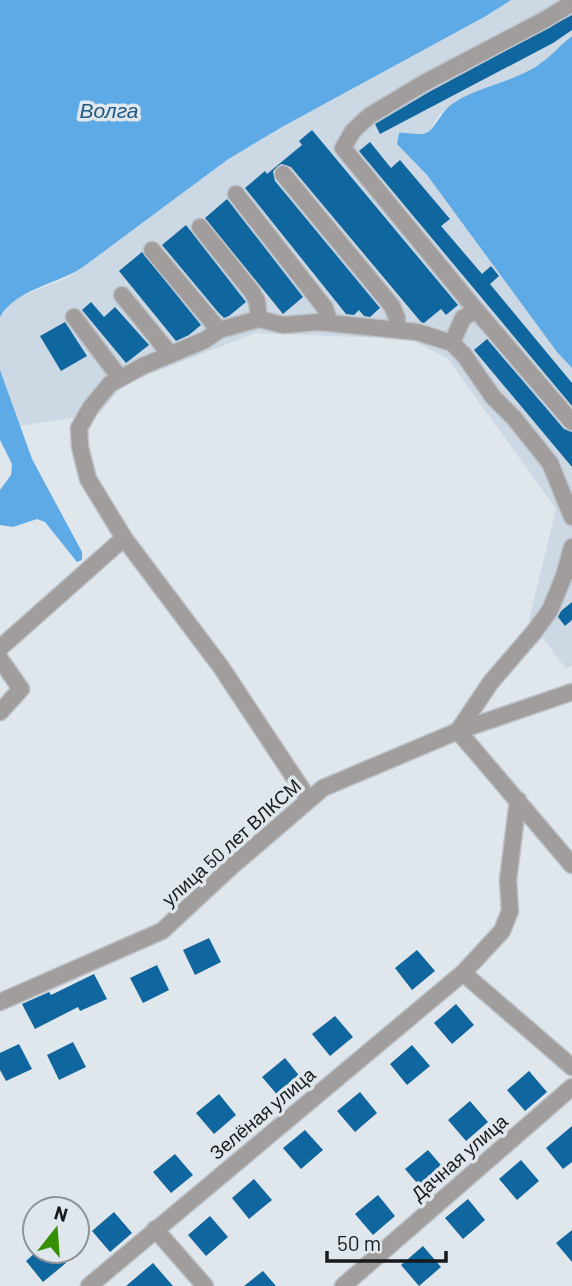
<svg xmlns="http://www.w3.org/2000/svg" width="572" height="1286" font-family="Barlow,sans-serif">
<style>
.built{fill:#ccd9e4}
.water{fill:#5daae6}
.building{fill:#10669e}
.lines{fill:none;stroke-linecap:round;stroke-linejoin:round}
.minor-casing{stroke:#bbc1c7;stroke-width:19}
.minor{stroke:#a19d9d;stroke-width:16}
.labels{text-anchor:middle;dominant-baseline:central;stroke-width:7;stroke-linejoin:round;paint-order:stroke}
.street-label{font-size:19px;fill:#171a1c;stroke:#dfe6ec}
.water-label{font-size:21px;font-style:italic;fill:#225982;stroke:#dfe6ec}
</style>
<rect width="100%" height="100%" fill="#dfe6ec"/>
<path class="built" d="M511,0H572V36L544,61L527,72L456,101L439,115L429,132L397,144L427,175L557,352L572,368V665L566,669L529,620L556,509L448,359L410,339L256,333L124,384L99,414L19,426L0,370V317L14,299L69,277L83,267L227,160L282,127L486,16Z"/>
<path class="water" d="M0,0H511L486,16L282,127L227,160L83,267C56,285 17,288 0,317Z
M572,36V368L557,352L427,175L397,144L399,133C407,132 418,136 426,133C435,130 441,110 455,102C478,88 506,83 530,70C546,62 558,47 572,36Z
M0,370L32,459L82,552V560L77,562L45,522L37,519L13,527L0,525V490L11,475L12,464L0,440Z"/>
<path class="building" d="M572,15V30L553,43L380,134L375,124L429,92Z
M312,130L458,305L446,315L441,309L424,323L421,322L291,167L281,164L273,171L275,181L380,308L370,317L364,316L359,310L354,315L346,314L245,188L265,171L267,174L302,145L299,141Z
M370,142L391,168L400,160L450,219L441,226L482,274L491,266L499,276L490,284L572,383V406L359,151Z
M227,199L303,297L283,314L205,218Z
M186,225L246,302L229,316L224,318L218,312L162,245Z
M142,252L201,325L189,335L176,341L119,271Z
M91,302L104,317L115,307L149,345L126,363L82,310Z
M65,322L87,356L61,371L40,336Z
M487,339L564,429L572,432V467L474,350Z
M572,602V620L565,626L558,617L561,611Z
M209,938L221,962L195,975L183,950Z
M417,950L435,971L412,990L395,968Z
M157,965L169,990L143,1003L130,978Z
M94,974L107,999L80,1011L78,1007L35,1029L22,1004L49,992L51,995Z
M456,1004L474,1025L452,1044L434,1023Z
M335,1016L353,1037L330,1056L312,1034Z
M73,1042L86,1067L59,1080L47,1055Z
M19,1044L32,1069L6,1081L0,1070V1053Z
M412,1045L430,1066L407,1085L390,1064Z
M285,1058L302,1079L280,1098L262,1077Z
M529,1071L547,1092L525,1111L507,1090Z
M360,1092L377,1113L355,1132L337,1111Z
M219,1094L236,1115L214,1134L196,1113Z
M470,1101L488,1122L466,1141L448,1120Z
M572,1126V1162L563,1169L546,1148Z
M305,1130L323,1150L301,1169L283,1148Z
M428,1150L446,1171L423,1190L405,1169Z
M175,1154L193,1175L171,1193L153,1172Z
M521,1160L539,1181L517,1200L499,1179Z
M254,1179L272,1200L249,1219L232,1198Z
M378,1195L395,1216L373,1235L355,1214Z
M468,1199L485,1220L463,1239L445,1218Z
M114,1212L132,1233L110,1252L92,1231Z
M210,1216L228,1237L206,1256L188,1235Z
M572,1230V1262L556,1243Z
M423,1246L441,1267L419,1286L401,1265Z
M37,1251H56L66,1263L43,1282L26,1261Z
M153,1263L173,1286H126Z
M263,1271L276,1286H244Z"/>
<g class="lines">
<g class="minor-casing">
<path id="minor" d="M283,174L392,306L397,318V329
M236,194L325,308L330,323
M200,227L252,292L257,301L259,319
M152,250L219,330
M122,295L170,354
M476,310L572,422
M74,317L120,378
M452,343L463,318L476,310L343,148L353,131L369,116L424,83L546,19L572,3
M0,648L124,538
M0,659L21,689L0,712
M458,731L491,682L534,632L550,610L564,576L572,547
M458,731L572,865
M309,800L221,667L124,538L88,479L80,447L79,428L91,407L110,384L143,366L205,340L219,330L259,319L283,325L319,322L417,332L452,343L464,355L493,397L514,418L550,463L572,517
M518,800L508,880L510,911L502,931L463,973L572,1067
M0,1002L162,931L232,866L323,788L458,731L572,692
M155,1229L205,1286
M89,1286L463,973
M343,1286L572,1087"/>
</g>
<use href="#minor" class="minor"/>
</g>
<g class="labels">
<g class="street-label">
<text transform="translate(231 842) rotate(-42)">улица 50 лет ВЛКСМ</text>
<text transform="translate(262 1113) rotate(-40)">Зелёная улица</text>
<text transform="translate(459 1157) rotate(-41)">Дачная улица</text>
</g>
<g class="water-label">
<text x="109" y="109">Волга</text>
</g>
</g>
<g transform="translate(56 1230) rotate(17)"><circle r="33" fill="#dfe6ec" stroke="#8f9499" stroke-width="2"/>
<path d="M0-5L12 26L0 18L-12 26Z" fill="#349001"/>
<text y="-10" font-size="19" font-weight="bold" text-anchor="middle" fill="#171a1c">N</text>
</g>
<path d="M327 1251v10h119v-10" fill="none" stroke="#171a1c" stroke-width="3.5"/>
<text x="337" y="1251" font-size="21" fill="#171a1c" stroke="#dfe6ec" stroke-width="5" paint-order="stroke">50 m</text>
</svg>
